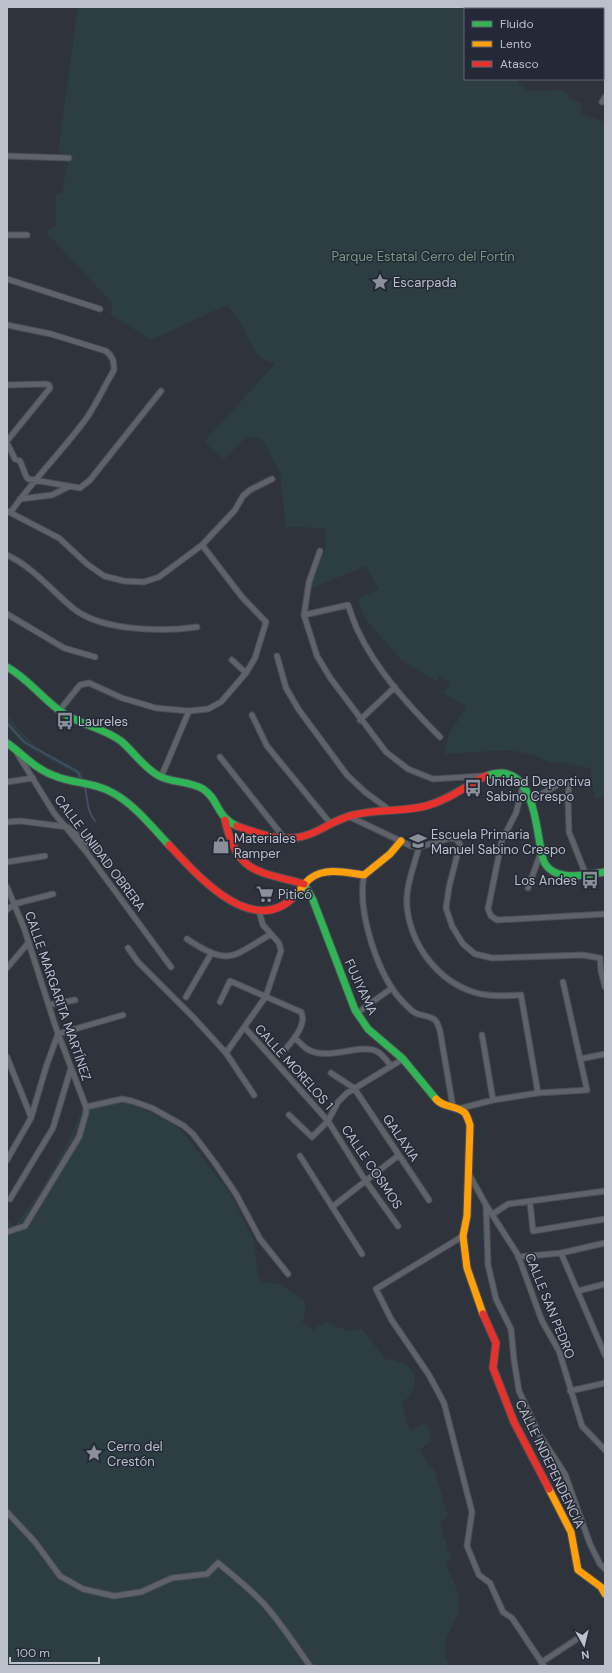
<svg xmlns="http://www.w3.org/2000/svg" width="612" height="1673" font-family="'DM Sans',sans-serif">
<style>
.green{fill:#2d3e42}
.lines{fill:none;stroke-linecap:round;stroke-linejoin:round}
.stream{stroke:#424d66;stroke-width:2}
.street-casing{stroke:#4b4e54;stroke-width:7}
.fast-casing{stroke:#4b4e54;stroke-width:9}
.slow-casing{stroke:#4b4e54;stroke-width:9}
.jam-casing{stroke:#4b4e54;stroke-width:9}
.street{stroke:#60626a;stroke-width:5}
.fast{stroke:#30b455;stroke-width:7}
.slow{stroke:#ff9f0a;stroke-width:7}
.jam{stroke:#e5322d;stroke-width:7}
.labels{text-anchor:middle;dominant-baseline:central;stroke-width:3;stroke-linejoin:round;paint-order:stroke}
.park-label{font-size:13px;fill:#759980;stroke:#232936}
.poi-label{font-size:13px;fill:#bbc0cb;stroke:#232936;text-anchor:start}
.street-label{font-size:13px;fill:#bbc0cb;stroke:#232936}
</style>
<rect width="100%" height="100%" fill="#2f333c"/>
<path class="green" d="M78,7H498L499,9H465V79H518V82L527,91L558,90L569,94L568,99L583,103L580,114L605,122V796L595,799L590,768L558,762H549L535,755L508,750L445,754L448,736L467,706L443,693L450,683L440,676L436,681L401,660L365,618L358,599L378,589L366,566L309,589L315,571L325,550L326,528L286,527L280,472L261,438L246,437L224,459L204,442L275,364C252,358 250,339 240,322C236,316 231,310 227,305L151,340L110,314L113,304L46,232L56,224V194L62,193L69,154L58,153Z
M7,715L35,746L81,771L86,781H79L76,774L25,746L7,726Z
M114,1102L130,1103L168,1120L181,1130L230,1193L254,1240L257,1271L261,1282L280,1284L304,1301C306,1308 306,1314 302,1322L313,1330L325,1322L348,1331L362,1329L385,1359C415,1361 425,1382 402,1404L410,1432C415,1428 420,1422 428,1425L431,1441L420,1450L430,1467L433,1466L448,1516L440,1522L443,1538H445L451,1560L446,1563C450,1575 459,1590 459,1604C458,1629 435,1638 450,1666H7V1217L14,1227C41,1192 65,1153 81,1112Z"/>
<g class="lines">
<path class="stream" d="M7,723L24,742L78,772L82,781
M84,785C89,799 85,808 95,821"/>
<g class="street-casing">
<path id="street" d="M527,7L528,9
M564,9V7
M603,38L605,36
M603,75L605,76
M602,102L605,97
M7,156L69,158
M7,235H27
M7,279L100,309
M7,325L51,334L106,351C113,357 114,361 114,370C105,385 98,401 88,416C64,450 34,478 11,512
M7,385L45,384L49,385L50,388L7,441
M7,443L15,459L20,461L26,476L28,479L80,488L90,480L161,391
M20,499L52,495L68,487
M7,511L59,538L87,564L104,576L124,581L144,582L159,577L202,545L235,510L243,496L250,490L272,479
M320,551L309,582L304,615L317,656L331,679L386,752L408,769L433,779L483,776
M7,555C33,567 52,591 74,609C102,631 163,632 197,627
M7,614L64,648L95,657
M304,615L348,605C351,613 354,623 358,631C377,671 409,706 440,737
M277,656L286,688L299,710L347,775L365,792L391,811
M232,660L246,673
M59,711L80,685L89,683L122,698L156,708L189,711L208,709L221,702L246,673L255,658L266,622L242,597L202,545
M252,715L267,746L330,823
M360,720L395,687
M17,753L54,813L87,853L171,967
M220,757L285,839
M161,777L189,711
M7,782L33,778
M523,785L516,813L502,840L488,909L491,916L497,920L605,914
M530,801L564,781H568L569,783L568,801L569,832L586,875
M348,816L411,846L419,847L451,838L456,839L460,844L449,887L446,908L452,926L463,944L475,954L492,958L583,955L600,958
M7,822L21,821L67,827L110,862
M419,847C414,867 405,887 407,907C411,945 437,980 473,992C488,997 506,996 521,995L538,1093
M7,862L45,856
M364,875C357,912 378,979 406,1005C409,1008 413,1013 418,1014C423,1016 431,1016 435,1020C438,1023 439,1027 440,1031L453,1107
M7,887L24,928L56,1028L86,1107V1113L79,1137L25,1226L7,1232
M528,888L541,852
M7,910L14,904L53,894
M187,939C229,967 232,957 271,934
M128,948L138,962L193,1017L226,1053L254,1095
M600,958L601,971L605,987
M7,968L29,942
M186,997L211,954
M220,1002L230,981L301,1012C308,1025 290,1044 282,1053
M49,1005L75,1000
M357,1013L392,988
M245,1028L328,1121L365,1180L398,1226
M482,1035L493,1100
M295,1038C299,1042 303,1046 307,1049C328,1062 361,1042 378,1052C383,1055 387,1061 391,1066
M226,1053L266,996L281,951L279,943L263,925L259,911
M7,1057L31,1117
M580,1059L605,1054
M331,1073L354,1088L429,1200
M86,1107L122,1099L132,1101L152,1108L184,1126L193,1134L215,1163L236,1194L260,1239L288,1274
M458,1109L493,1100L538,1093L587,1090L563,982
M289,1115L312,1137L328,1121L338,1102L347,1093L403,1059
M300,1156L362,1254
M7,1160L31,1118L46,1067L58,1034L123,1015
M469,1174L486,1205L518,1255L542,1321L559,1351L582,1426L605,1450
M10,1199L53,1128L71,1068
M530,1202L533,1231L605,1219
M486,1205L488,1265L496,1299L511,1329L514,1360L519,1391L539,1434L565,1474L590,1544L600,1564L605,1569
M332,1207L399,1155
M493,1214L508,1204L605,1191
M463,1236L376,1289L391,1319L429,1375L444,1403L472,1512L467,1546L479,1575L490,1583L503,1612L512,1618L544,1666
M561,1253L605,1355
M518,1257L561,1253L605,1243
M578,1291L605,1284
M570,1391L605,1383
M7,1512L35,1542L60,1576L83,1589L114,1596L141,1592L172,1578L207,1574L218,1563C234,1576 250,1589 264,1604C281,1623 295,1645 310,1666
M542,1662L580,1637"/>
</g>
<g class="fast-casing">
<path id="fast" d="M7,667C29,679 43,700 63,713C81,725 103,728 121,741C134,752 144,768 159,776C172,783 190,781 203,789C219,799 216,817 237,826
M7,743C23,754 36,770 55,776C74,784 95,782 113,793C135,805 152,827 169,845
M486,776C535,758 535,828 543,859C551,883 586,875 605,872
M304,884L313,900L355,1010L368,1029L403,1059L436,1099"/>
</g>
<g class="slow-casing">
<path id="slow" d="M296,895C301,889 305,882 311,878C326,867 348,873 364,875L390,854L401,841
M436,1099C443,1108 457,1105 465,1113C467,1116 469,1122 470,1125L467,1216L463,1236L467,1268L483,1314
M549,1489L571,1532L578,1570L601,1587L605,1594"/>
</g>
<g class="jam-casing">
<path id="jam" d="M225,820C237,874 257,871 304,884
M237,826C264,836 290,845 317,831C329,825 340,818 353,815C377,809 402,812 426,806C449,800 465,786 486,776
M169,845C198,876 253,940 296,895
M483,1314L496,1343L493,1368L514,1422L549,1489"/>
</g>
<use href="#street" class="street"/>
<use href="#fast" class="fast"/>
<use href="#slow" class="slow"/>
<use href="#jam" class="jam"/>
</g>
<defs>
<g id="sight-bare" transform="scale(1.38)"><path d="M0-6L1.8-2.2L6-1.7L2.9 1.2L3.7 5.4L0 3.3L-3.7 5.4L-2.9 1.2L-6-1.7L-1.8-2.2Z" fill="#8a8f99" stroke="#232936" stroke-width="2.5" paint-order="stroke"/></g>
<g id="bus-bare" transform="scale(1.38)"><path d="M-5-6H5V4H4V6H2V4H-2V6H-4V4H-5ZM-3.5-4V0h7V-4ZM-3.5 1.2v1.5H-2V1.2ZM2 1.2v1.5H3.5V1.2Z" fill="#8a8f99" stroke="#232936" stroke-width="2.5" paint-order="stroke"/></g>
<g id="school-bare" transform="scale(1.38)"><path d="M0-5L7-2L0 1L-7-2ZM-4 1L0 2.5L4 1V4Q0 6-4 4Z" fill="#8a8f99" stroke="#232936" stroke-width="2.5" paint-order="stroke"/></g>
<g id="shop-bare" transform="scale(1.38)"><path d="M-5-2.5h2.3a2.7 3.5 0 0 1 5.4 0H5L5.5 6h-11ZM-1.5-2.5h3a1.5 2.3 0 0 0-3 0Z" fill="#8a8f99" stroke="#232936" stroke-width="2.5" paint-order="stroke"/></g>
<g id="supermarket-bare" transform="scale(1.38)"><path d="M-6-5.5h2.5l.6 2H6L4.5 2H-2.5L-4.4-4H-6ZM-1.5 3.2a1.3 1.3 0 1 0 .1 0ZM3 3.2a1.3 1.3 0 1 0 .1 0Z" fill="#8a8f99" stroke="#232936" stroke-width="2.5" paint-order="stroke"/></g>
</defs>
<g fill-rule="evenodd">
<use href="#sight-bare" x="380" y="282"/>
<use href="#bus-bare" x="65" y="721"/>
<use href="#bus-bare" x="473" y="788"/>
<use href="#school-bare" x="418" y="841"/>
<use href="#shop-bare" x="221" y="845"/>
<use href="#bus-bare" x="590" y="880"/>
<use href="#supermarket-bare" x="265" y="894"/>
<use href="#sight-bare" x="94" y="1453"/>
</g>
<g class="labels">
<g class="park-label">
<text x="423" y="256">Parque Estatal Cerro del Fortín</text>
</g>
<g class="poi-label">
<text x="393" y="282">Escarpada</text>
<text x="78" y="721">Laureles</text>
<text x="486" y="781">Unidad Deportiva<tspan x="486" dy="15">Sabino Crespo</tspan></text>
<text x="431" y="834">Escuela Primaria<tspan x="431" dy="15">Manuel Sabino Crespo</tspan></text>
<text x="234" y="838">Materiales<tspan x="234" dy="15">Ramper</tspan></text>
<text x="577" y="880" text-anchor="end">Los Andes</text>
<text x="278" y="894">Piticó</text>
<text x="107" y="1446">Cerro del<tspan x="107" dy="15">Crestón</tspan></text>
</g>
<g class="street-label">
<text transform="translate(100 853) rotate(53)">CALLE UNIDAD OBRERA</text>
<text transform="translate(361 987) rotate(65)">FUJIYAMA</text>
<text transform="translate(58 996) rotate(71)">CALLE MARGARITA MARTÍNEZ</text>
<text transform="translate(294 1067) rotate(48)">CALLE MORELOS 1</text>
<text transform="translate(401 1138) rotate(56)">GALAXIA</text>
<text transform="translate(372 1167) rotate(56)">CALLE COSMOS</text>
<text transform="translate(550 1306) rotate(68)">CALLE SAN PEDRO</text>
<text transform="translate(550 1464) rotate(64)">CALLE INDEPENDENCIA</text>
</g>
</g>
<rect width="612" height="1673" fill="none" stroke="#bbc0cb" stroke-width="16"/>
<rect x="464" y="8" width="140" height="72" fill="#232936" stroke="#606572"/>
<rect x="472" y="21" width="20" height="6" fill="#30b455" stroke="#606572"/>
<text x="500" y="28" font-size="12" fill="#bbc0cb">Fluido</text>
<rect x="472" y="41" width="20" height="6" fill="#ff9f0a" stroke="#606572"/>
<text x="500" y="48" font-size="12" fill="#bbc0cb">Lento</text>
<rect x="472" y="61" width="20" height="6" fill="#e5322d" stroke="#606572"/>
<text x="500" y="68" font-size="12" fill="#bbc0cb">Atasco</text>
<g transform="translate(584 1645) rotate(172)" stroke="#232936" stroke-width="3" paint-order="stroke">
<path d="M0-3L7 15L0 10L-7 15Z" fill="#bbc0cb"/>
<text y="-6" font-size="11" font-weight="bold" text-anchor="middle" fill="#bbc0cb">N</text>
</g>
<path d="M10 1657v6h89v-6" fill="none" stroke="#bbc0cb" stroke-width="2"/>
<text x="16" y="1657" font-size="12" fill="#bbc0cb" stroke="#232936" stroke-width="3" paint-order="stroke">100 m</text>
</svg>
